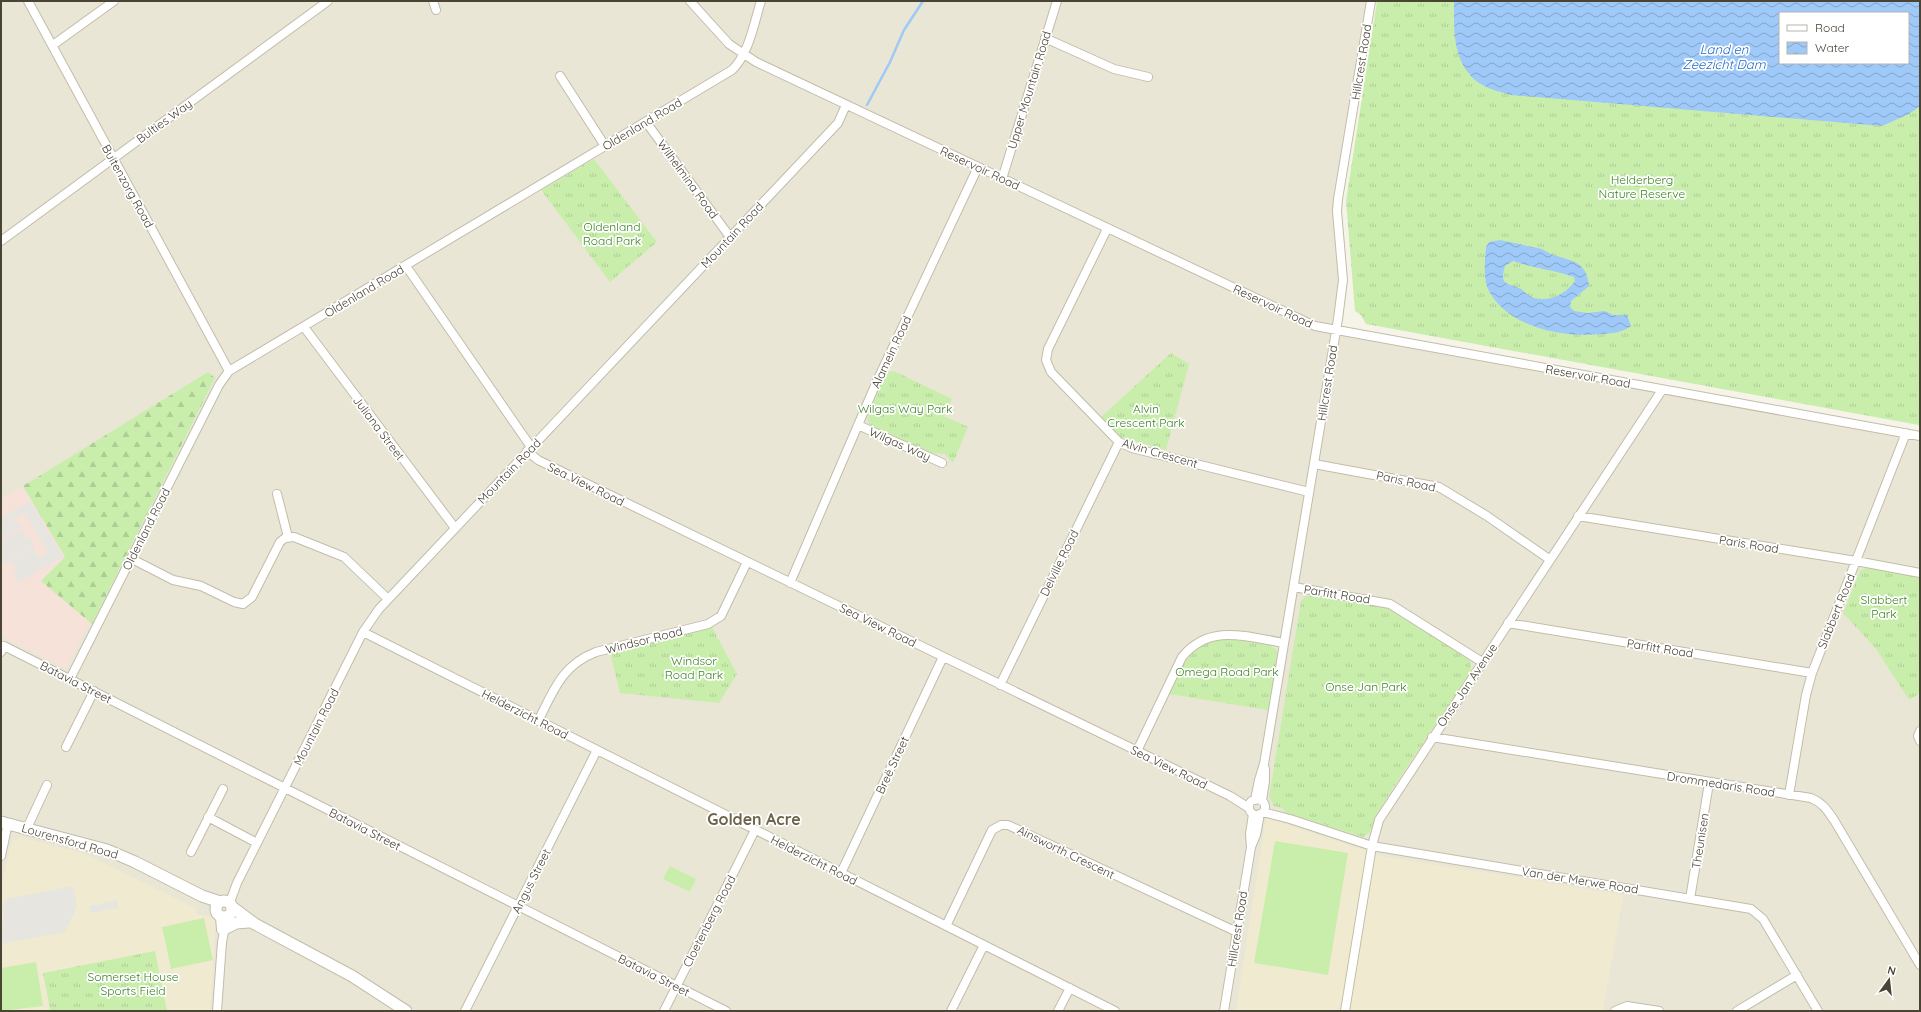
<svg xmlns="http://www.w3.org/2000/svg" width="1921" height="1012" font-family="Quicksand,sans-serif">
<style>
.residential{fill:#eae6d5}
.education{fill:#f0ebd0}
.medical{fill:#f7e2da}
.grass{fill:url(#grass-tufts);fill-rule:evenodd}
.forest{fill:url(#forest-firs)}
.garden{fill:#c9eeac}
.parking{fill:#e6e5e0}
.water{fill:url(#water-waves);fill-rule:evenodd}
.lines{fill:none;stroke-linecap:round;stroke-linejoin:round}
.stream{stroke:#9ec9f8;stroke-width:2.5}
.minor-casing{stroke:#c2bda9;stroke-width:10}
.tertiary-casing{stroke:#c2bda9;stroke-width:13}
.minor{stroke:#fff;stroke-width:8}
.tertiary{stroke:#fff;stroke-width:11}
.labels{text-anchor:middle;dominant-baseline:central;stroke-width:3.5;stroke-linejoin:round;paint-order:stroke}
.street-label{font-size:12px;fill:#4a4435;stroke:#fff}
.park-label{font-size:12px;fill:#3b8321;stroke:#fff}
.water-label{font-size:13px;font-style:italic;fill:#226cc3;stroke:#fff}
.district-label{font-size:16px;font-weight:bold;fill:#6e644b;stroke:#fff}
</style>
<defs>
<pattern id="grass-tufts" width="24" height="20" patternUnits="userSpaceOnUse"><rect width="24" height="20" fill="#c9eeac"/><path d="M3 7l-1-3M5 7V3M7 7l1-3M15 17l-1-3M17 17v-4M19 17l1-3" fill="none" stroke="#aecd95"/></pattern>
<pattern id="forest-firs" width="22" height="20" patternUnits="userSpaceOnUse"><rect width="22" height="20" fill="#c9eeac"/><path d="M5 1l3.5 6h-7zM16 11l3.5 6h-7z" fill="#aecd95"/></pattern>
<pattern id="water-waves" width="16" height="10" patternUnits="userSpaceOnUse"><rect width="16" height="10" fill="#9ec9f8"/><path d="M0 5q4-4 8 0t8 0" fill="none" stroke="#83a5ca"/></pattern>
</defs>
<rect width="100%" height="100%" fill="#f6f3e8"/>
<path class="residential" d="M1,1H1369L1337,198L1341,269L1336,330L1920,435V1011H1Z"/>
<path class="education" d="M1266,818L1381,856L1623,895L1603,1011H1236Z
M20,837L85,854L197,909V914L216,918L210,1011H1V886L12,841Z"/>
<path class="medical" d="M23,486L65,557L41,582L90,622L66,669L7,639L1,633V499Z"/>
<path class="grass" d="M1377,1H1920L1919,425L1366,324L1361,315L1355,311L1346,201ZM1780,13H1908V63H1780Z
M594,159L657,242L610,282L541,190Z
M1171,353L1189,364L1166,450L1121,437L1101,417Z
M887,371L896,372L952,399L944,416L968,427L953,463L945,454L932,453L873,427L868,422V415Z
M1867,567L1920,577V693L1909,700L1876,649L1843,613L1860,571Z
M1313,594L1389,607L1467,657L1471,663V671L1391,791L1377,814L1370,832L1363,837L1284,812V809L1274,806L1269,797L1301,601L1305,596H1312Z
M712,627L737,674L719,703L620,693L610,653Z
M1228,639L1269,645L1276,649L1278,654L1268,710L1169,694C1184,663 1190,642 1228,639Z
M155,951L167,1011H47L50,1010L43,973Z"/>
<path class="forest" d="M208,372L215,378L92,624L41,581L65,557L23,486Z"/>
<path class="garden" d="M1275,841L1348,853L1328,975L1254,963Z
M670,866L696,879L690,892L663,879Z
M204,918L213,960L171,969L162,927Z
M36,962L43,1006L1,1011V968Z"/>
<path class="parking" d="M30,501L63,557L19,582L13,573L17,571L11,561L33,548L39,558L48,552L25,513L13,520L15,523L24,525L1,538V518Z
M21,529L26,538L29,537L34,546L4,564L1,558V540Z
M73,886L77,907L65,932L1,944V931L4,917L2,906L6,899Z
M117,900L119,908L91,913L90,906Z"/>
<path class="water" d="M1454,1H1920V106L1909,114L1882,126L1511,95C1501,92 1488,89 1479,83C1452,63 1454,31 1454,1ZM1780,13H1908V63H1780Z
M1500,240L1542,249C1562,263 1586,254 1589,286L1571,301L1570,307L1574,311L1587,313L1605,311L1613,315H1627L1631,326C1622,333 1613,333 1602,334C1564,338 1507,328 1488,289C1483,278 1485,258 1486,247L1489,242ZM1513,261C1533,268 1554,270 1574,277L1575,281C1566,294 1550,302 1534,298C1529,297 1525,292 1521,289C1507,282 1499,286 1505,266Z"/>
<g class="lines">
<path class="stream" d="M867,105L890,62L904,30L923,1"/>
<g class="minor-casing">
<path id="minor" d="M28,1L229,371
M433,1L436,10
M690,1L729,44L756,62L1315,326L1920,436
M1045,38L1114,69L1148,77
M53,45L114,1
M560,76L605,146
M646,122L730,237
M1002,179L1057,1
M1107,229L1048,349L1046,360L1051,372L1119,442L1132,448L1309,492
M1,241L328,1
M406,266L531,447
M304,327L455,528
M858,425L942,463
M527,451L538,460L1230,796L1249,808
M1314,464L1439,487L1487,516L1549,559
M277,494L288,537
M1578,516L1856,561L1920,573
M132,559L173,580L201,586L234,602L243,604L252,597L280,542L285,538L294,537L344,557L388,599
M790,583L877,381L978,167
M1294,587L1390,604L1482,662
M1508,623L1812,673
M363,632L1115,1011
M1,652L4,646L726,1011
M70,679L219,385L229,371L732,70C749,54 754,23 761,1
M1000,685L1119,442
M538,721C554,690 562,665 596,652L708,624L721,616L747,562
M1920,731L1918,736L1920,741
M1432,737L1811,798C1823,803 1827,810 1834,820L1920,965
M66,747L94,691
M1137,751L1182,657C1210,623 1247,637 1284,643
M1789,795L1806,695L1812,673L1906,433
M1249 807a8 8 0 1 1 16 0a8 8 0 1 1-16 0Z
M1255,800L1259,780L1264,764L1338,319L1343,280L1337,211L1338,199L1371,1
M1262,801L1265,781V769
M1263,812L1290,819L1372,846L1751,909L1763,919L1818,1011
M208,817L257,843
M27,828L47,785
M1251,847L1256,835L1260,814
M191,852L223,789
M1,856L8,823
M841,873L943,657
M1690,899L1709,783
M230,902L237,883L363,632L379,609L838,123L846,105
M220,916L221,930
M946,926L992,830L1001,825H1008L1237,932
M217,1011L222,942L227,916
M465,1011L597,750
M664,1011L755,830
M951,1011L984,945
M1058,1011L1070,988
M1224,1011L1251,847L1250,834L1253,814
M1345,1011L1372,846L1379,820L1662,390
M1615,1011L1627,1006L1659,1011
M1737,1011L1797,975"/>
</g>
<g class="tertiary-casing">
<path id="tertiary" d="M1,822L107,850L135,862L202,896L220,902
M216 909a8 8 0 1 1 16 0a8 8 0 1 1-16 0Z
M232,907L255,924L352,976L406,1011
M224,929L236,923L249,922"/>
</g>
<use href="#minor" class="minor"/>
<use href="#tertiary" class="tertiary"/>
</g>
<g class="labels">
<g class="street-label">
<text transform="translate(1361 62) rotate(-81)">Hillcrest Road</text>
<text transform="translate(1029 90) rotate(-73)">Upper Mountain Road</text>
<text transform="translate(164 121) rotate(-36)">Bulties Way</text>
<text transform="translate(642 124) rotate(-31)">Oldenland Road</text>
<text transform="translate(980 168) rotate(25)">Reservoir Road</text>
<text transform="translate(688 179) rotate(54)">Wilhelmina Road</text>
<text transform="translate(128 186) rotate(61)">Buitenzorg Road</text>
<text transform="translate(732 235) rotate(-47)">Mountain Road</text>
<text transform="translate(364 291) rotate(-31)">Oldenland Road</text>
<text transform="translate(1273 306) rotate(25)">Reservoir Road</text>
<text transform="translate(891 352) rotate(-65)">Alamein Road</text>
<text transform="translate(1588 376) rotate(10)">Reservoir Road</text>
<text transform="translate(1327 383) rotate(-81)">Hillcrest Road</text>
<text transform="translate(379 428) rotate(53)">Juliana Street</text>
<text transform="translate(900 444) rotate(24)">Wilgas Way</text>
<text transform="translate(1160 453) rotate(16)">Alvin Crescent</text>
<text transform="translate(509 471) rotate(-46)">Mountain Road</text>
<text transform="translate(1406 481) rotate(12)">Paris Road</text>
<text transform="translate(586 484) rotate(26)">Sea View Road</text>
<text transform="translate(146 529) rotate(-63)">Oldenland Road</text>
<text transform="translate(1749 544) rotate(9)">Paris Road</text>
<text transform="translate(1059 563) rotate(-64)">Delville Road</text>
<text transform="translate(1337 594) rotate(9)">Parfitt Road</text>
<text transform="translate(1836 611) rotate(-68)">Slabbert Road</text>
<text transform="translate(878 625) rotate(26)">Sea View Road</text>
<text transform="translate(644 640) rotate(-14)">Windsor Road</text>
<text transform="translate(1660 648) rotate(9)">Parfitt Road</text>
<text transform="translate(76 682) rotate(27)">Batavia Street</text>
<text transform="translate(1467 685) rotate(-56)">Onse Jan Avenue</text>
<text transform="translate(525 714) rotate(27)">Helderzicht Road</text>
<text transform="translate(316 727) rotate(-63)">Mountain Road</text>
<text transform="translate(892 765) rotate(-65)">Breë Street</text>
<text transform="translate(1169 767) rotate(26)">Sea View Road</text>
<text transform="translate(1721 784) rotate(9)">Drommedaris Road</text>
<text transform="translate(365 829) rotate(27)">Batavia Street</text>
<text transform="translate(70 841) rotate(16)">Lourensford Road</text>
<text transform="translate(1700 841) rotate(-81)">Theunisen</text>
<text transform="translate(1066 852) rotate(26)">Ainsworth Crescent</text>
<text transform="translate(814 860) rotate(27)">Helderzicht Road</text>
<text transform="translate(1580 880) rotate(9)">Van der Merwe Road</text>
<text transform="translate(531 881) rotate(-63)">Angus Street</text>
<text transform="translate(709 921) rotate(-63)">Cloetenberg Road</text>
<text transform="translate(1237 929) rotate(-81)">Hillcrest Road</text>
<text transform="translate(654 975) rotate(27)">Batavia Street</text>
</g>
<g class="park-label">
<text x="1642" y="179">Helderberg<tspan x="1642" dy="14">Nature Reserve</tspan></text>
<text x="612" y="226">Oldenland<tspan x="612" dy="14">Road Park</tspan></text>
<text x="905" y="408">Wilgas Way Park</text>
<text x="1146" y="408">Alvin<tspan x="1146" dy="14">Crescent Park</tspan></text>
<text x="1884" y="599">Slabbert<tspan x="1884" dy="14">Park</tspan></text>
<text x="694" y="660">Windsor<tspan x="694" dy="14">Road Park</tspan></text>
<text x="1227" y="671">Omega Road Park</text>
<text x="1366" y="686">Onse Jan Park</text>
<text x="133" y="976">Somerset House<tspan x="133" dy="14">Sports Field</tspan></text>
</g>
<g class="water-label">
<text x="1724" y="49">Land en<tspan x="1724" dy="15">Zeezicht Dam</tspan></text>
</g>
<g class="district-label">
<text x="754" y="819">Golden Acre</text>
</g>
</g>
<rect width="1921" height="1012" fill="none" stroke="#4a4435" stroke-width="4"/>
<rect x="1779" y="12" width="130" height="52" fill="#ffffff" stroke="#b7b4ae"/>
<rect x="1787" y="25" width="20" height="6" fill="#ffffff" stroke="#b7b4ae"/>
<text x="1815" y="32" font-size="12" fill="#4a4435">Road</text>
<rect x="1787" y="42" width="20" height="12" fill="url(#water-waves)" stroke="#b7b4ae"/>
<text x="1815" y="52" font-size="12" fill="#4a4435">Water</text>
<g transform="translate(1889 980) rotate(15)" stroke="#ffffff" stroke-width="3" paint-order="stroke">
<path d="M0-3L7 15L0 10L-7 15Z" fill="#4a4435"/>
<text y="-6" font-size="11" font-weight="bold" text-anchor="middle" fill="#4a4435">N</text>
</g>
</svg>
